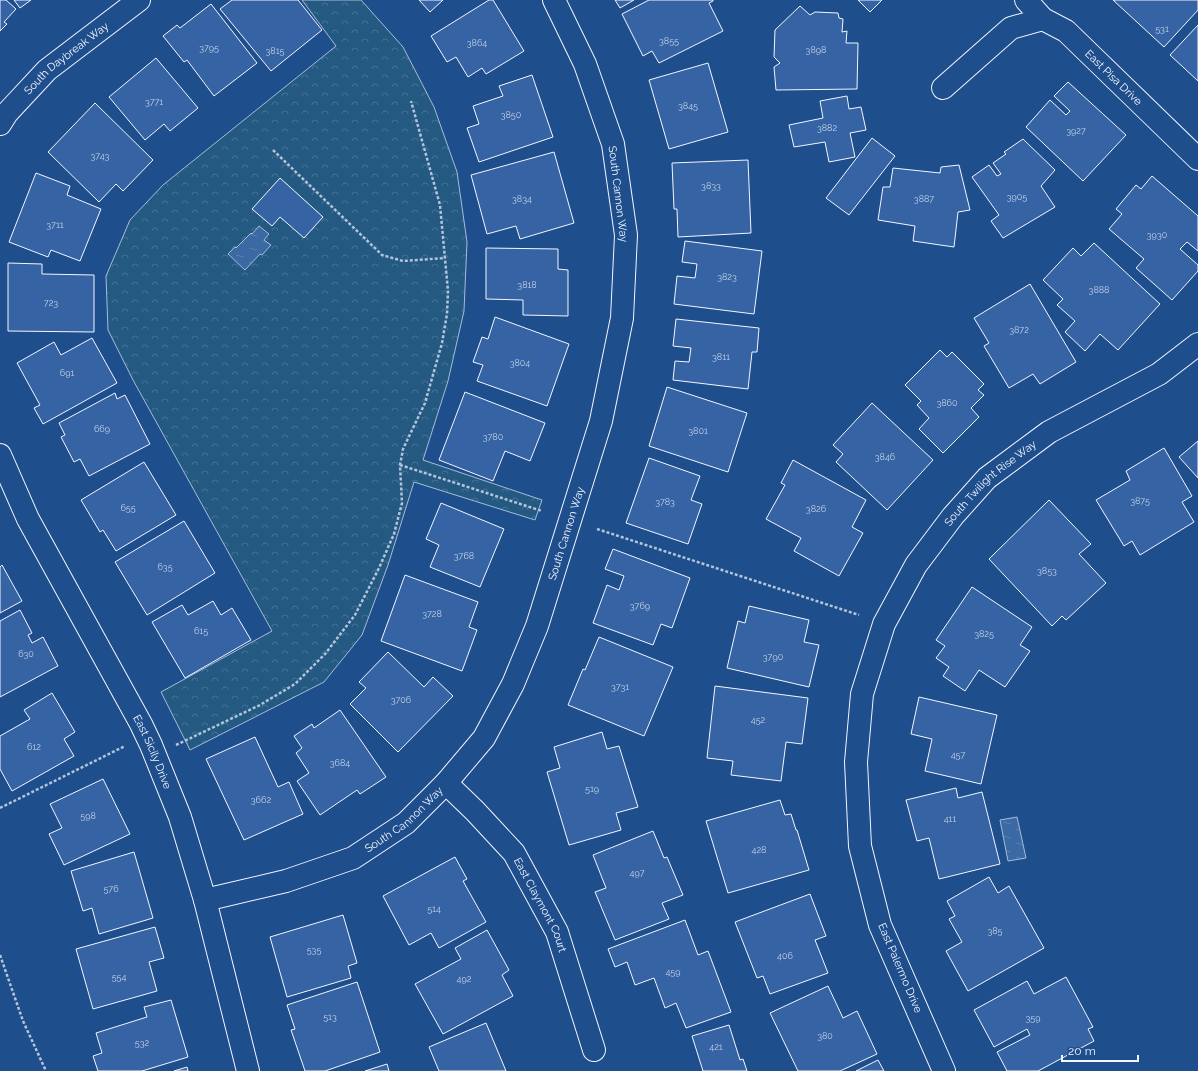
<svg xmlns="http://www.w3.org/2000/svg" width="1198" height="1071" font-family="Raleway,sans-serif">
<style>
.park{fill:url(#park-crowns);stroke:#a8bbd7}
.water{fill:url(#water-ripples);stroke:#a8bbd7}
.building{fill:#3563a3;stroke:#f2f6ff}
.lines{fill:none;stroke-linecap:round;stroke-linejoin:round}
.minor-casing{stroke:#f2f6ff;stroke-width:24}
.path{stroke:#b3c4dc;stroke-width:2.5;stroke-dasharray:3 2;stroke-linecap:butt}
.minor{stroke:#1f4e8c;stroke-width:22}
.labels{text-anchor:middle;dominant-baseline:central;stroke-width:3;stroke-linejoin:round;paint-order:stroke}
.number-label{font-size:9px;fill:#c3d1e8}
.street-label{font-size:11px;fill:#f2f6ff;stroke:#1f4e8c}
</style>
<defs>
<pattern id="park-crowns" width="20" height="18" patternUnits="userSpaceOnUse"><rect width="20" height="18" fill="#245a82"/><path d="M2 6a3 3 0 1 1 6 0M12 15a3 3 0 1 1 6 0" fill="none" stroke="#447295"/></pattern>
<pattern id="water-ripples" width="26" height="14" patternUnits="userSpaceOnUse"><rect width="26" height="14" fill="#3b69a3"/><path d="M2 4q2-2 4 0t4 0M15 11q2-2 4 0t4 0" fill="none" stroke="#587fb1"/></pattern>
</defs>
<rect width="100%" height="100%" fill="#1f4e8c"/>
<path class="park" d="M302,0H361L403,47L434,107L457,172L467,242L464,311L448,381L423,460L542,500L535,520L414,482L388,565L362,635L324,682L190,750L161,692L272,631L133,380L108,330L106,276L130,220L163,185L336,46Z"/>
<path class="water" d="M259,226L269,234L264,240L271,245L262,255L260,254L245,270L228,254L235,247L236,248L251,233L252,234Z
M1017,817L1026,858L1008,861L1000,820Z"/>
<path class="building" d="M0,0H6L16,9L4,22L7,24L0,31Z
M14,0H31L20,8Z
M232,0H298L322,30L271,71L220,9Z
M419,0H443L430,12Z
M489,0H493L524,51L486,74L482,68L468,77L456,57L447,62L431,36Z
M615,0H634L620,8Z
M649,0H713V1L709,3L723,31L659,63L652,51L643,56L622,14Z
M858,0H882L870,12Z
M1113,0H1198V10L1164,47Z
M211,4L257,63L214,96L187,60L184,62L163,36L177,25L180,28Z
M800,6L810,15L815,12L838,13L839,18L843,19L842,32L847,31L846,43H858L857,89L776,90L774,67L780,63L774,57L775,30Z
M1198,25V81L1170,55Z
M156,58L198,108L170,131L164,124L145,140L109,97Z
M708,63L728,132L669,149L649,80Z
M532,75L553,137L479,162L467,128L479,124L473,106L503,96L499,86Z
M1068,82L1126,135L1083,181L1026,127L1050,100L1066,115L1070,111L1054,96Z
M847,96L849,109L861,107L866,130L850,133L855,157L829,162L825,142L794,147L789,125L823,118L820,101Z
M95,103L153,160L123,191L116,184L99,202L48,152Z
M872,138L895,156L849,215L826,198Z
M1023,139L1055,170L1041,186L1055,207L1003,238L991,221L999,215L972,177L989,165L997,176L1001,174L993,163L1006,154L1004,152Z
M554,152L574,223L520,239L516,226L487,234L471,175Z
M748,160L751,233L678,237L677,209H674L672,163Z
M959,165L970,210L958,212L954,247L913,241L915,226L878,220L883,187H890L893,168L940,173L941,167Z
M36,173L70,186L67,195L101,209L80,261L51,250L48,257L9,242Z
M1152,176L1198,216V251L1187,242L1180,249L1198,265V271L1172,300L1136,268L1144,259L1109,229L1122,214L1116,209L1136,185L1141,189Z
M280,178L323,217L304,238L280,217L272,226L252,209Z
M685,241L762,251L754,314L674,304L677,276L695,278L697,264L682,262Z
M1094,243L1160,304L1118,350L1100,334L1085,351L1065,332L1075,321L1057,305L1063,299L1043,280L1073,248L1081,256Z
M486,248L558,249V269L568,270V316L523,315V300L486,299Z
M8,263L42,264V274L94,275V332L8,331Z
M1030,284L1076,362L1040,384L1033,374L1009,388L984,346L989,343L974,318Z
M495,317L569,344L547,406L477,381L483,365L473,362L482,337L488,339Z
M676,319L759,328L757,352H752L748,389L673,380L675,361L689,362L691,348L673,346Z
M92,338L117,383L43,424L34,408L40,405L17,363L54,342L61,355Z
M940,350L947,357L952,352L984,384L978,390L984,395L971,408L979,417L943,453L919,429L929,418L917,405L921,401L905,385Z
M667,387L747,413L728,472L649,446Z
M465,392L545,423L530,461L505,451L493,481L439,460Z
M115,393L117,399L125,395L150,444L89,476L80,459L74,462L61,437L65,435L59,423Z
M872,403L933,460L887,510L836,462L843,454L833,445Z
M1198,441V478L1179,457Z
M1164,448L1192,496L1182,502L1194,522L1140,555L1132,541L1124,546L1096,500L1130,480L1126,471Z
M649,458L700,476L691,500L702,504L688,544L626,523Z
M793,460L866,500L852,527L863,533L839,576L794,551L801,538L766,519L785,485L781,483Z
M144,462L176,515L116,551L103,530L100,532L81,500Z
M1049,500L1091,544L1079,554L1106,583L1066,620L1062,616L1052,626L989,559Z
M441,503L504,529L480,587L430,567L439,545L426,539Z
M184,521L215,573L147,615L115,562Z
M613,549L690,578L672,628L661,624L653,645L593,623L607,585L619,590L624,576L605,569Z
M2,565L22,601L0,613V567Z
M405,575L478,602L469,627L477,630L462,671L381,641Z
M972,587L1032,627L1020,645L1030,651L1005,687L979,670L965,691L943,676L949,667L936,658L945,646L936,640Z
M213,601L221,615L232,608L251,640L185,678L152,622L182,605L188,615Z
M749,606L809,620L804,642L819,645L809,687L727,668L738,621L745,623Z
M20,610L32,633L28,635L32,643L43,637L58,666L0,697V621Z
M599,637L673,667L644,736L568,705L583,669L585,670Z
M388,652L424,687L433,677L453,696L398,752L350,704L366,688L359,682Z
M715,686L808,698L802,744L786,742L781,781L731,775L733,761L707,758Z
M52,693L75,732L64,739L74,756L12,791L0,769V736L30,719L24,710Z
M919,697L997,715L981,784L925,771L932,739L911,734Z
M340,710L386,777L360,794L357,790L320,815L297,781L309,773L296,753L302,748L294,736L312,724L314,728Z
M602,732L607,749L619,746L638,807L616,813L621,830L569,845L547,772L560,768L554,747Z
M255,737L278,787L289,782L303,814L244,840L206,759Z
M103,779L130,834L64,865L49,834L62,828L50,804Z
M956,788L958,798L982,792L1000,864L939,879L929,838L917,841L906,800Z
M780,800L785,815L791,814L796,830H797L809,870L728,893L706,821Z
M653,831L664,858L667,857L683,895L662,903L669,919L615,940L595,892L606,888L593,855Z
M134,852L153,918L99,934L92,908L83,911L71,871Z
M455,857L467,879L463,881L486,922L439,948L431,933L409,945L383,896Z
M989,877L998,893L1009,886L1044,948L968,991L946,951L962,942L949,919L955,916L947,901Z
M810,894L826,936L815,940L828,973L770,994L763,976L757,978L735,922Z
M343,915L357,963L348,966L351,978L287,997L270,937Z
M685,920L698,955L708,951L731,1012L686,1028L676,1003L665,1008L654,978L635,985L627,962L615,967L608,949Z
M155,927L164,958L149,962L157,991L93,1009L76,949Z
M487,930L509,970L502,975L513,996L443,1034L415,984L461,959L455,948Z
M1066,977L1093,1027L1088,1029L1094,1041L1038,1071H1007L997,1052L1030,1035L1027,1029L994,1047L974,1010L1027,981L1034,994Z
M357,982L380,1052L325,1071H305L291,1030L295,1029L287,1005Z
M828,986L843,1018L857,1011L877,1054L840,1071H798L770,1013Z
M171,1000L188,1057L142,1071H98L93,1056L102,1053L96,1033L147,1017L144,1007Z
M486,1023L506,1071H439L429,1047Z
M729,1025L740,1060L743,1059L747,1071H703L692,1036Z
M878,1060L884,1071H856Z
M387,1064L389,1071H365Z
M187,1067L188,1071H174Z"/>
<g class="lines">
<g class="minor-casing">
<g id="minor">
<path id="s1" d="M1026,0L1043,19L1066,31L1198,159"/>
<path d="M943,88L1011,28L1043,19"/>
<path id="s2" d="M0,124L7,113L47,70L139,0"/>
<path id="s3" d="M0,455L28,519L141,724L151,745L180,817L205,900L248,1071"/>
<path id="s4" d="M446,783L475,811L514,853L557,932L594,1050"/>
<path id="s5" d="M205,900L286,881L353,858L406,823L446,783L484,738L513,684L537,626L601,421L622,318L626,235L613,144L585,64L554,0"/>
<path id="s6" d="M944,1071L880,925L860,846L856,762L862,694L884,624L916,565L953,516L987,478L1049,432L1159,374L1198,344"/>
</g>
</g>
<path class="path" d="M273,150L382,255L403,261L445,258
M400,465L542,511
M597,529L859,615
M176,745L260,705L295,684L325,654L355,615L379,568L394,534L402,503L400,465L403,449L425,403L442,343L447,314L448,291L440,205L411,101
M0,808L125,746
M0,955L23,1021L46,1071"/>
<use href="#minor" class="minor"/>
</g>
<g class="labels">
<g class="number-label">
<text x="1162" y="29">531</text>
<text x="669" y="41">3855</text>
<text x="477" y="43">3864</text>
<text x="209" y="48">3795</text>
<text x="816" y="50">3898</text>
<text x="275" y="51">3815</text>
<text x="154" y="102">3771</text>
<text x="688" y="106">3845</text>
<text x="511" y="115">3850</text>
<text x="827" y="128">3882</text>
<text x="1076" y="131">3927</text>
<text x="100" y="156">3743</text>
<text x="711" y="186">3833</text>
<text x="1017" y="197">3905</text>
<text x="522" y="199">3834</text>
<text x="924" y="199">3887</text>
<text x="55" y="225">3711</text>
<text x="1157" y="235">3930</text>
<text x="727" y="277">3823</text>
<text x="527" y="285">3818</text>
<text x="1099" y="290">3888</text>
<text x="51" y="303">723</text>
<text x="1019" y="330">3872</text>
<text x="721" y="357">3811</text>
<text x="520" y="363">3804</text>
<text x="67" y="373">691</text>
<text x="947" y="403">3860</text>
<text x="102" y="429">669</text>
<text x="698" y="431">3801</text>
<text x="493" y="437">3780</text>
<text x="885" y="457">3846</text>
<text x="1140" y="501">3875</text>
<text x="665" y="502">3783</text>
<text x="128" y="508">655</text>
<text x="816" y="509">3826</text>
<text x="464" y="556">3768</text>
<text x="165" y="567">635</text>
<text x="1047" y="571">3853</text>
<text x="640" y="606">3769</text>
<text x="432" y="614">3728</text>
<text x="201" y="631">615</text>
<text x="984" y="634">3825</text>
<text x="26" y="654">630</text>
<text x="773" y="657">3790</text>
<text x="620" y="687">3731</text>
<text x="401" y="700">3706</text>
<text x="758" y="720">452</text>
<text x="34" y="747">612</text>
<text x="958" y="755">457</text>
<text x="340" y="763">3684</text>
<text x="592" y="789">519</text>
<text x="261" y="800">3662</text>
<text x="88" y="816">598</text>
<text x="950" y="819">411</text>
<text x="759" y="850">428</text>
<text x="637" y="873">497</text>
<text x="111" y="889">576</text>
<text x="434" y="909">514</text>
<text x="995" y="931">385</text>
<text x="314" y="950">535</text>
<text x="785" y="956">406</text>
<text x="673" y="972">459</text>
<text x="119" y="977">554</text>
<text x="464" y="979">492</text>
<text x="330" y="1017">513</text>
<text x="1033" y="1018">359</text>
<text x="825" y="1036">380</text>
<text x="142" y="1043">532</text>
<text x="716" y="1047">421</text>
</g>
<g class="street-label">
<text stroke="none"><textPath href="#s2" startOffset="94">South Daybreak Way</textPath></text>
<text stroke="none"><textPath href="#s1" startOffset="118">East Pisa Drive</textPath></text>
<text transform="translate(618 194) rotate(83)">South Cannon Way</text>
<text stroke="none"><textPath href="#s6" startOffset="645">South Twilight Rise Way</textPath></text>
<text stroke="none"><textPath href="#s5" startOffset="554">South Cannon Way</textPath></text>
<text stroke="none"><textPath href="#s3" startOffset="334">East Sicily Drive</textPath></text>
<text stroke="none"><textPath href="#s5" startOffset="218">South Cannon Way</textPath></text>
<text stroke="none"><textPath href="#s4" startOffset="156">East Claymont Court</textPath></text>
<text transform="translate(900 968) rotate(67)">East Palermo Drive</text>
</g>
</g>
<path d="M1062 1055v6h76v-6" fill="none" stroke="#f2f6ff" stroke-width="2"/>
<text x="1068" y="1055" font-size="12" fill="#f2f6ff" stroke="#1f4e8c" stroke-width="3" paint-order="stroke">20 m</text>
</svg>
